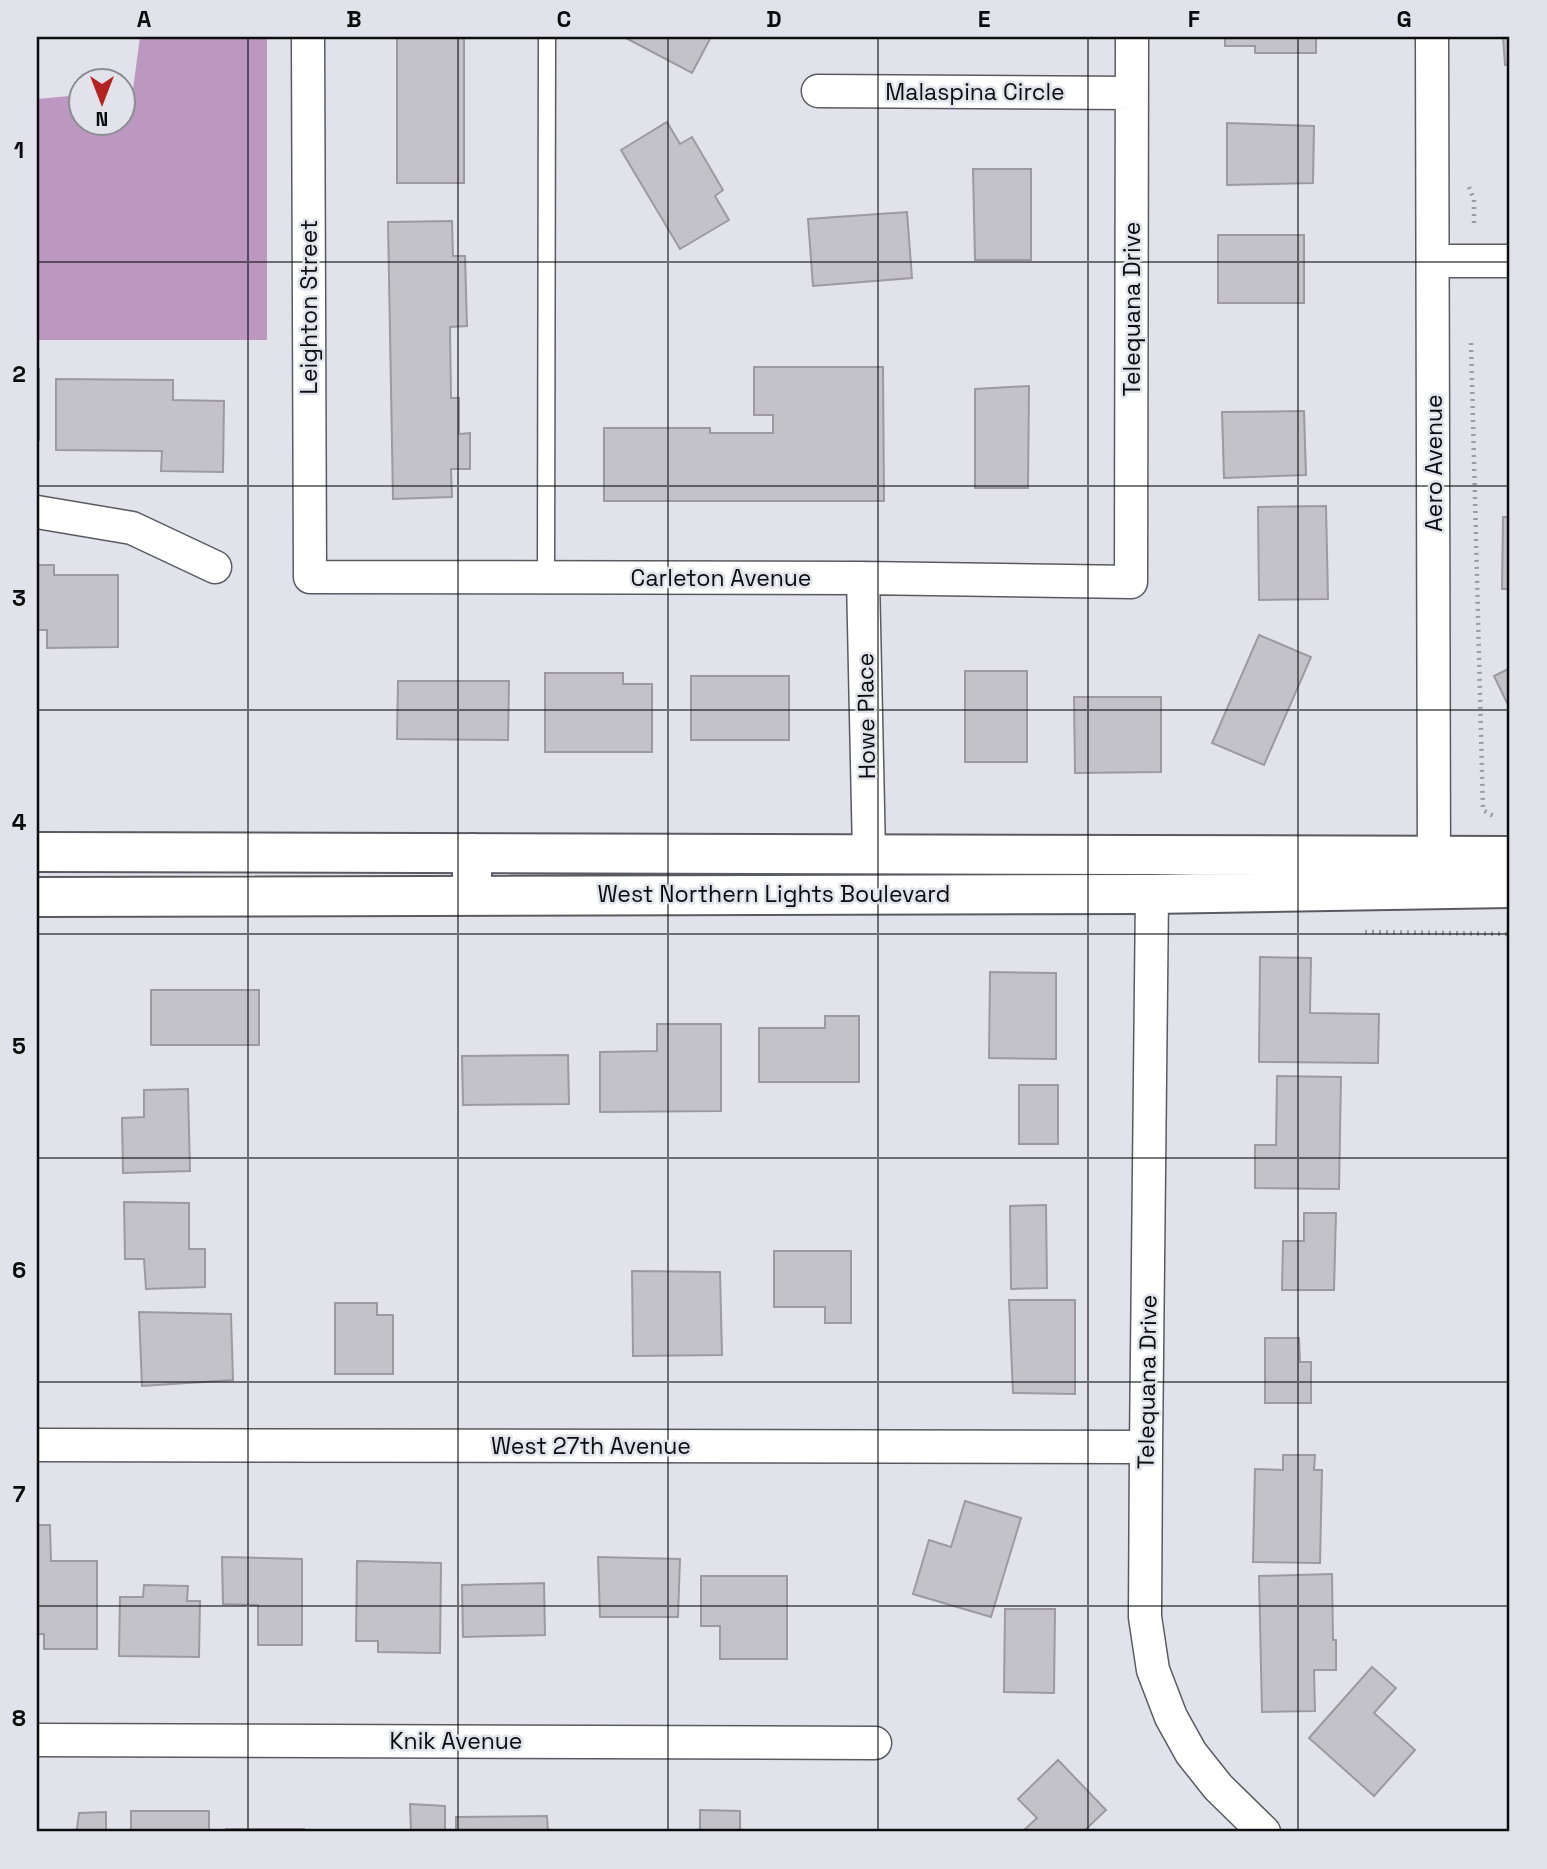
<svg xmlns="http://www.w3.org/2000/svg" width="1547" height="1869" font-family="'Space Grotesk',sans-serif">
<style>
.forest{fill:#bc98c0}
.building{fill:#c4c2c9;stroke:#9c99a0;stroke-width:2}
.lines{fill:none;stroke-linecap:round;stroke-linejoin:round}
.service-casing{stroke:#5a5b62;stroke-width:19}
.minor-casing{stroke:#5a5b62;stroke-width:35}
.tertiary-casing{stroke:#5a5b62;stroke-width:42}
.secondary-casing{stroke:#5a5b62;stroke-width:42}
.path{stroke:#9b9ca1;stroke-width:4.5;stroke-dasharray:2 5;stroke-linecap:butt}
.service{stroke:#fff;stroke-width:16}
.minor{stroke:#fff;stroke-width:32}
.tertiary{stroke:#fff;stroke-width:38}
.secondary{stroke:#fff;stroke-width:38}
.grid{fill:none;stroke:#0c0c0e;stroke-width:2;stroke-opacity:0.55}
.labels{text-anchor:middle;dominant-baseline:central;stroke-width:5;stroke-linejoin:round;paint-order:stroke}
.street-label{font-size:23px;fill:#0c0c0e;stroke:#e2e3ea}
.neatline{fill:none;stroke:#0c0c0e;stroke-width:2.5}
.grid-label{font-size:23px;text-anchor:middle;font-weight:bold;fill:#0c0c0e}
</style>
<rect width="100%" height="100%" fill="#e2e3ea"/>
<path class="forest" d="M140,37H267V340H37V99L80,95V122H122L123,91L133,89Z"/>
<path class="building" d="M397,37H464V183H397Z
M624,37H711L692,73Z
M1225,37H1316V53H1255V46H1225Z
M1503,37H1510V64L1505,65Z
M667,122L680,144L692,137L723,190L715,196L729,220L680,249L621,150Z
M1227,123L1314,126L1313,183L1227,185Z
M973,169H1031V260H975Z
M907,212L912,278L813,286L808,219Z
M452,221L453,256H465L467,326L450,327L451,398H459V434L470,433V469H451L452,497L393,499L388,222Z
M1218,235H1304V303H1218Z
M754,367H883L884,501H604V428H710V433H773V415H754Z
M37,369H39V440H37Z
M56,379L173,380V400L224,401L223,472L161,471L162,451L56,450Z
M1029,386L1028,488H975V389Z
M1304,411L1306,475L1224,478L1222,412Z
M1326,506L1328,599L1259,600L1258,507Z
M1503,517H1510V589H1502Z
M37,565H54V575H118V647L47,648V630H37Z
M1259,635L1311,657L1264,765L1212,743Z
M1510,668V709L1494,676Z
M965,671H1027V762H965Z
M545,673H623V684H652V752H545Z
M691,676H789V740H691Z
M398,681H509L508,740L397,739Z
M1074,697H1161V772L1075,773Z
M1260,957L1311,958L1310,1013L1379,1014L1378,1063L1259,1062Z
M990,972L1056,973V1059L989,1058Z
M151,990H259V1045H151Z
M825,1016H859V1082H759V1028H825Z
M657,1024H721V1111L600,1112V1052L657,1051Z
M568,1055L569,1104L463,1105L462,1056Z
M1277,1076L1341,1077L1339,1189L1255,1188V1145H1276Z
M1019,1085H1058V1144H1019Z
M188,1089L190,1171L123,1173L122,1118L144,1117V1090Z
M124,1202L189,1203V1249H205V1287L146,1289L144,1259H125Z
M1046,1205L1047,1288L1011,1289L1010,1206Z
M1304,1213H1336L1334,1290H1282L1283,1241H1304Z
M774,1251H851V1323H825V1307H774Z
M632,1271L720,1272L722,1355L633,1356Z
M1009,1300H1075V1394L1013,1393Z
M335,1303H377V1315H393V1374H335Z
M139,1312L231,1314L233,1380L142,1386Z
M1265,1338H1299L1300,1362H1311V1403H1265Z
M1283,1455H1315L1314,1470H1322L1320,1563L1253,1562L1255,1469L1283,1470Z
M965,1501L1021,1518L991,1617L913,1594L929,1540L951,1547Z
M37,1525H50L51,1561H97V1649H44V1634H37Z
M222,1557L302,1559V1645H258V1605L223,1604Z
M598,1557L680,1559L678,1617H600Z
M357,1561L441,1563L440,1653L378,1652V1641H356Z
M1332,1574L1333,1640H1336V1670H1314L1315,1711L1262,1712L1259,1576Z
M701,1576H787V1659H720V1626H701Z
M544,1583L545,1635L463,1637L462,1585Z
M144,1585L188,1586L187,1601H200L199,1657L119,1656L120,1597H143Z
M1005,1609H1055L1054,1693L1004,1692Z
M1372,1667L1396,1688L1374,1713L1415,1750L1374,1796L1309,1738Z
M1058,1760L1106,1810L1083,1832H1022L1037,1818L1018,1799Z
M410,1804L445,1806V1832H411Z
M700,1810L740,1811V1832H700Z
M131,1811H209V1832H131Z
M106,1812V1832H71L77,1829L79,1813Z
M547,1816L548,1832H456V1817Z
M226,1829H304V1832H226Z
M344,1830L383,1832H325Z"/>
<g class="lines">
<g class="service-casing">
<path id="service" d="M546,578L547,37"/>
</g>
<g class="minor-casing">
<path id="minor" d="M308,37L310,577L863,578L1131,582L1132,37
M1432,37L1434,880
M818,91L1132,93
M1433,261H1510
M37,512L132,528L215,567
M863,578L869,854
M1152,894L1146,1447L1145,1617L1153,1670L1171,1717L1191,1753L1218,1787L1264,1832
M37,1445L1146,1447
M37,1740L875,1743"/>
</g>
<g class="tertiary-casing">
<path id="tertiary" d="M37,852L1510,856
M37,897L1152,894L1510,888"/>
</g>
<g class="secondary-casing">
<path id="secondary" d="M472,853V895"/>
</g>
<path class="path" d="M1469,187L1474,200V227
M1471,343L1483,810L1495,817
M1365,932L1510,934"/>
<use href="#service" class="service"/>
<use href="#minor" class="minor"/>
<use href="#tertiary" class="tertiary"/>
<use href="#secondary" class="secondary"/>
</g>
<path class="grid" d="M248,37V1832M458,37V1832M668,37V1832M878,37V1832M1088,37V1832M1298,37V1832M37,262H1510M37,486H1510M37,710H1510M37,934H1510M37,1158H1510M37,1382H1510M37,1606H1510"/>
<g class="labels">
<g class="street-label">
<text x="975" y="92">Malaspina Circle</text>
<text transform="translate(309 307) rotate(-90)">Leighton Street</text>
<text transform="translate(1132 309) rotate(-90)">Telequana Drive</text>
<text transform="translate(1434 463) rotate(-90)">Aero Avenue</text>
<text x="721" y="578">Carleton Avenue</text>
<text transform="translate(866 716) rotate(-91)">Howe Place</text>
<text x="774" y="894">West Northern Lights Boulevard</text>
<text transform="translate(1147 1382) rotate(-89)">Telequana Drive</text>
<text x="591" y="1446">West 27th Avenue</text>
<text x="456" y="1741">Knik Avenue</text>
</g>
</g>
<rect width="1547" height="1869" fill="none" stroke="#e2e3ea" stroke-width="77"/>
<g transform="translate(102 102) rotate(180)"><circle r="33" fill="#e2e3ea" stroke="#8c8d92" stroke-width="2"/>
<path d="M0-5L12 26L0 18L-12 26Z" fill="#b32321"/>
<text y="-10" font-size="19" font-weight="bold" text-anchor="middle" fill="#0c0c0e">N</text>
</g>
<rect x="38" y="38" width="1470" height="1792" class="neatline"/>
<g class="grid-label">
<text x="144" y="27">A</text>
<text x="354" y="27">B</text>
<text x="564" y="27">C</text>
<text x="774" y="27">D</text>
<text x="984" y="27">E</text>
<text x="1194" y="27">F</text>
<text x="1404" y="27">G</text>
<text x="19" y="158">1</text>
<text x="19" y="382">2</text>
<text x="19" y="606">3</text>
<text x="19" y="830">4</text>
<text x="19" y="1054">5</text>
<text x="19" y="1278">6</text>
<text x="19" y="1502">7</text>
<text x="19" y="1726">8</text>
</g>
</svg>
